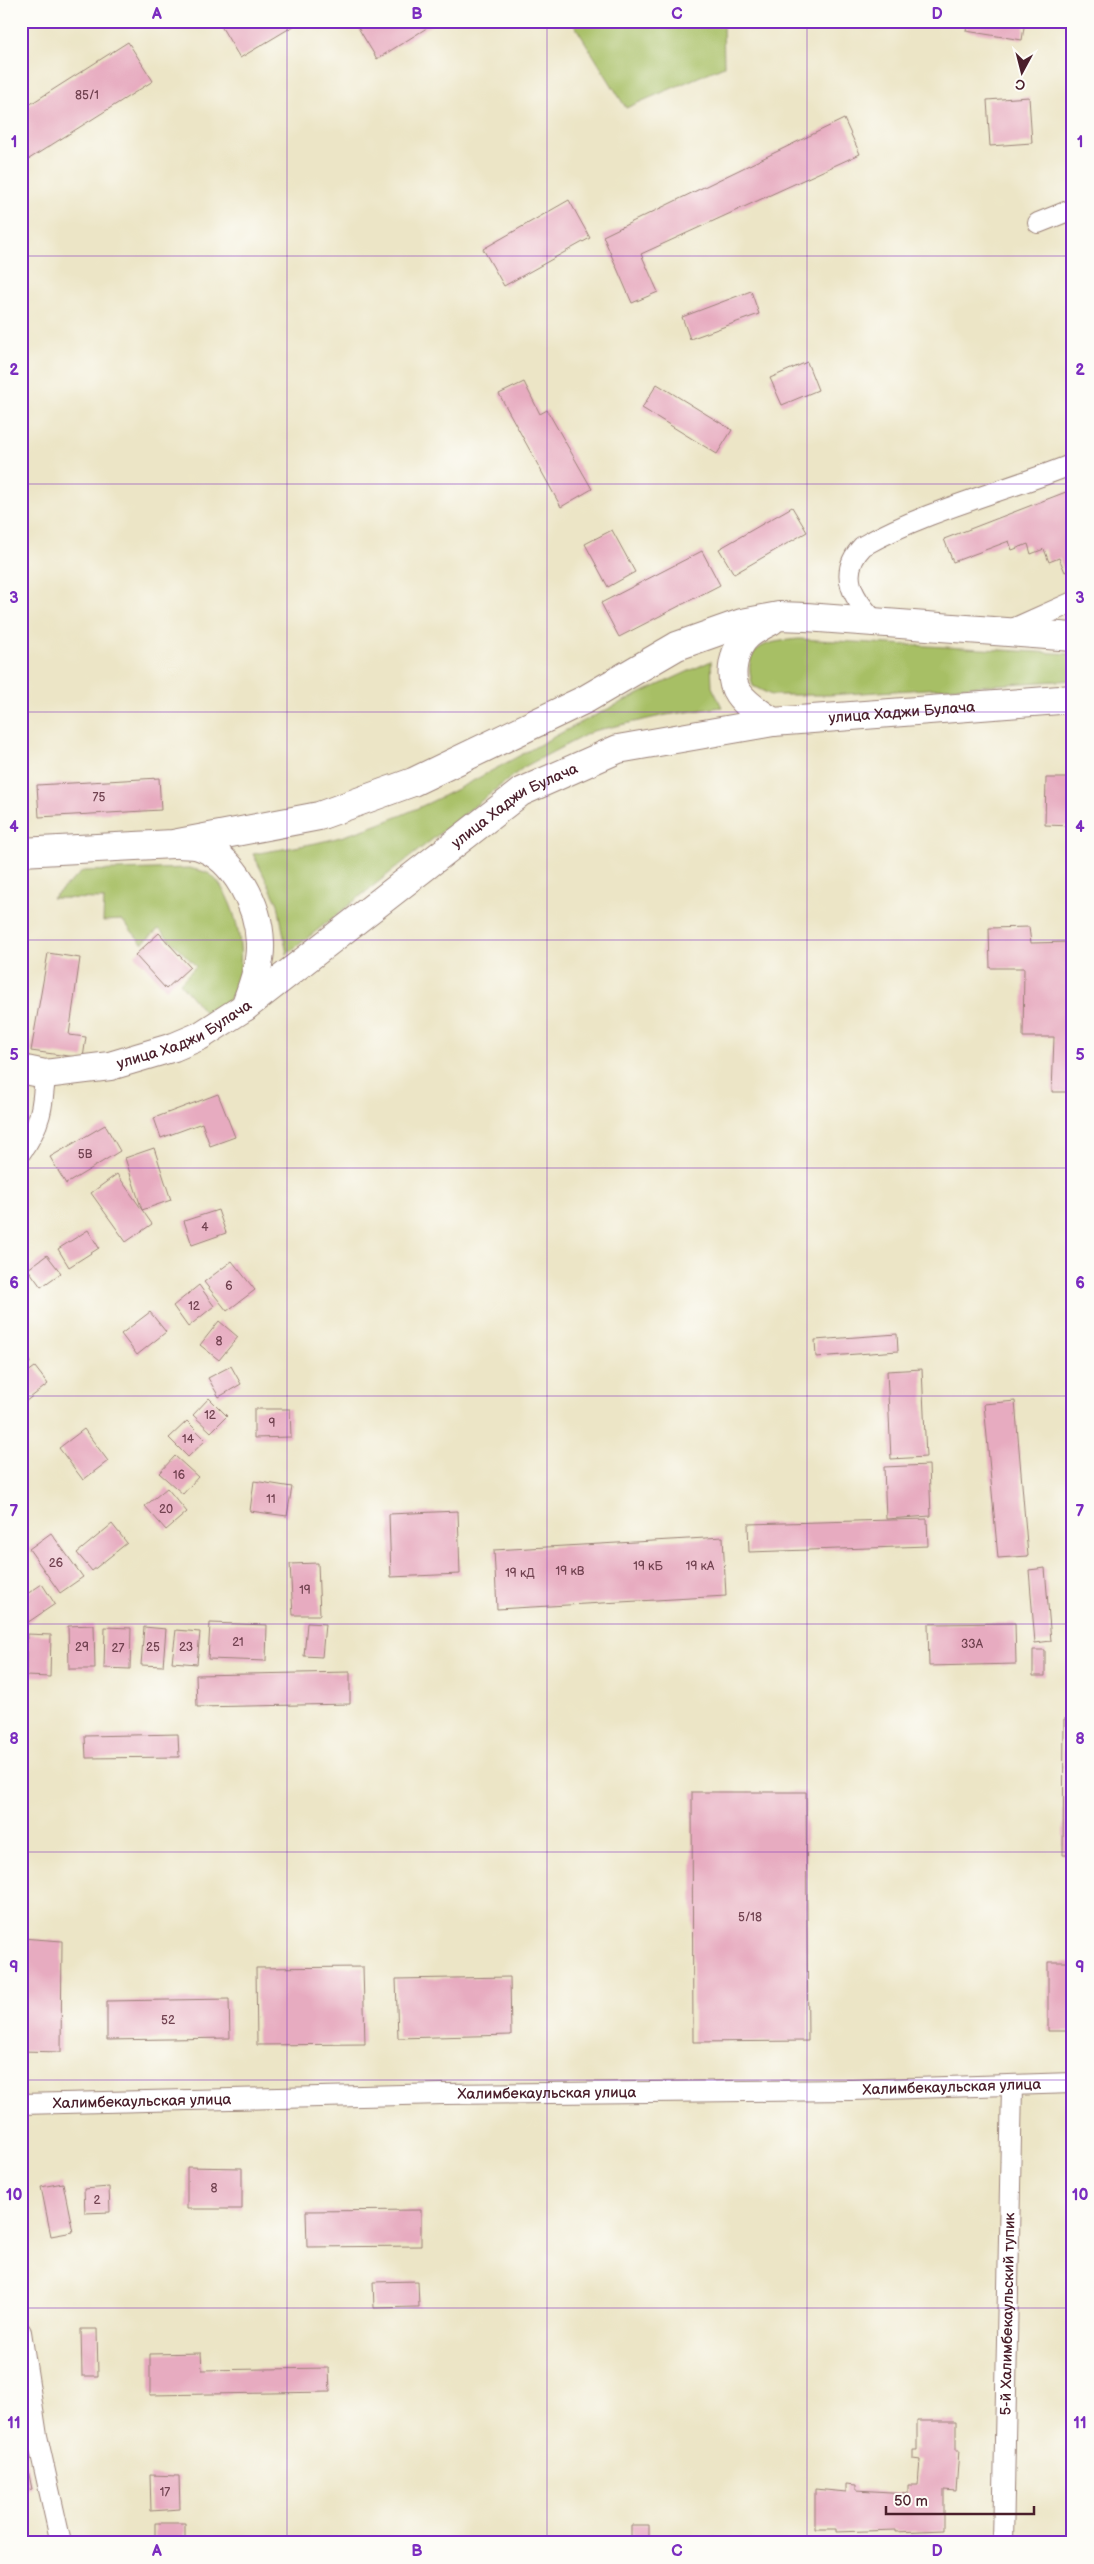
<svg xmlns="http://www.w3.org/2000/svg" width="1094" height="2564" font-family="'Balsamiq Sans',sans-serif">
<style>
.green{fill:#a7bf65;stroke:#786f48}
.building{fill:#e7abc0}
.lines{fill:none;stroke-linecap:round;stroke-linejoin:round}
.minor-casing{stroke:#9b8278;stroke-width:22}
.primary-casing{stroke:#9b8278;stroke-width:30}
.minor{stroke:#fff;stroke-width:20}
.primary{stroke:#fff;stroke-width:28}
.grid{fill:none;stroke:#7b2cbf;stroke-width:1;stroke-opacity:0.55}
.labels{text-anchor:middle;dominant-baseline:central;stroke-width:4;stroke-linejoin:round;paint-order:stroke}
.number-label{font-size:12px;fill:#714250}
.street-label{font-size:15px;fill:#4a1f2b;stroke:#fdfcf7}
.neatline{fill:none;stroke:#7b2cbf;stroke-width:2}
.grid-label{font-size:16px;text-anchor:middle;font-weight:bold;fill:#7b2cbf}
</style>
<rect width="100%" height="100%" fill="#fdfcf7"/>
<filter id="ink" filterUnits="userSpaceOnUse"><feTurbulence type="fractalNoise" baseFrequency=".02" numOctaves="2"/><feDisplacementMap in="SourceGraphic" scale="10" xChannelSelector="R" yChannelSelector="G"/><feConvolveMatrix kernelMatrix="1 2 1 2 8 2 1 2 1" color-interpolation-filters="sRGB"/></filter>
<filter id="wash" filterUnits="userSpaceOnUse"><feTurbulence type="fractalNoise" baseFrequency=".0096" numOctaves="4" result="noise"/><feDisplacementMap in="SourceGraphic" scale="20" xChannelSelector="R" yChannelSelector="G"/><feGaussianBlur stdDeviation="1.12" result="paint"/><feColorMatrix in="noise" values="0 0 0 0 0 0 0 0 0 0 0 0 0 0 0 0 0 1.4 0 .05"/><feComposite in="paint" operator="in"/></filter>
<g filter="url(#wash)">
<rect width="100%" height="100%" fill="#ece5c6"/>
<path class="green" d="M572,21H723L724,66L626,108Z
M799,639L1073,654V680L829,695H771L753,686C740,644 768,642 799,639Z
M711,661L712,687L722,707L666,715L593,731L524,767L287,954L278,904L253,854C287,848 321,844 353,833C436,807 511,758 588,719C628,698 670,680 711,661Z
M189,868C196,870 206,871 211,875C239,899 253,975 226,1003C221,1008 212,1011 206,1014L180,983L196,966L159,929L142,943L122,920L103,921L104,899L52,898L83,871Z"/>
<g id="blocks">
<path class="building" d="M218,21H302L240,58Z
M354,21H438L377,59Z
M968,21H1025L1022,40L966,31Z
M128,42L153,81L21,164V110Z
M1029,97L1032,143L990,146L987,100Z
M844,119L860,154L641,254L658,292L632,303L603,236Z
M569,200L590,238L504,286L483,249Z
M751,291L759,314L690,339L682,317Z
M807,362L818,390L782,405L770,378Z
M524,382L540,414L547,410L592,489L561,507L499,394Z
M657,384L732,430L717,454L642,408Z
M1071,490L1073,496V569L1065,572L1059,558L1049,562L1044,549L1031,554L1028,544L1012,550L1009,541L953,562L944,539Z
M792,507L807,532L734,574L719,549Z
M612,530L635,572L608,587L585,544Z
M702,551L720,585L619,637L601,603Z
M159,778L161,810L39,817L37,785Z
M1046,778H1073V826L1045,825Z
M1029,927L1031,943L1073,942V1092H1052L1054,1037H1023L1024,968H990L989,928Z
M159,933L190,967L166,989L135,955Z
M48,953L80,958L69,1035L86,1037L83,1058L31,1051Z
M218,1094L235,1137L210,1146L202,1123L161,1138L154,1118Z
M105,1125L120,1151L66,1184L50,1157Z
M154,1148L171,1200L142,1210L125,1158Z
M117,1174L152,1224L126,1242L91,1193Z
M218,1210L226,1233L192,1245L184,1221Z
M88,1230L99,1248L69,1267L58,1249Z
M47,1255L61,1273L41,1287L28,1269Z
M232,1261L255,1290L227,1311L204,1282Z
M199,1285L214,1306L188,1327L173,1306Z
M150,1312L166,1332L137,1355L121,1334Z
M219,1321L238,1337L219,1360L200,1345Z
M897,1334L898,1351L816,1357L815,1340Z
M21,1342L30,1363L21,1367Z
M231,1366L241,1384L219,1397L208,1378Z
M35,1367L48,1384L21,1405V1377Z
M922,1369L926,1457L891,1459L887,1371Z
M209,1398L227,1416L211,1432L193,1415Z
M1015,1401L1028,1556L998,1558L984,1404Z
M254,1409H290L291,1437L254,1438Z
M187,1421L206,1440L188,1457L169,1438Z
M84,1429L108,1461L83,1480L59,1448Z
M175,1456L198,1477L183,1494L159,1473Z
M929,1465L931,1516L886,1519L884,1467Z
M254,1481L292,1487L287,1516L250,1511Z
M167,1488L187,1512L166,1530L145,1506Z
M458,1511L460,1574L391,1577L389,1514Z
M927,1519L928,1546L749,1552L748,1524Z
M112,1524L127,1543L92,1571L77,1553Z
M51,1533L83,1577L60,1593L29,1549Z
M723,1537L726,1596L497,1609L494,1550Z
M318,1563L320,1615H293L290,1564Z
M1045,1568L1051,1641L1035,1643L1029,1570Z
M42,1584L55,1604L21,1627V1598Z
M210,1623L267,1625L266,1661L208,1659Z
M307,1623L325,1624L322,1657L304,1656Z
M1015,1623L1016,1664L929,1666L928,1624Z
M94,1625L95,1669H69L68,1626Z
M105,1627L131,1628L130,1669L104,1668Z
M144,1627L166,1629L163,1666L141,1665Z
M176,1630L200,1632L197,1664L172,1662Z
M27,1634L51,1635L50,1677L26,1676Z
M1033,1650H1045V1676H1033Z
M350,1672V1704L197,1707L196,1675Z
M1064,1719H1073V1855H1063Z
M178,1734L179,1757L86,1758L85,1736Z
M692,1792H806L808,2041L693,2042Z
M21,1938L62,1941L61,2052L21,2051Z
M1048,1962H1073V2031H1048Z
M363,1967L365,2044L257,2045L256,1968Z
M510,1977L511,2035L398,2038L396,1979Z
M229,1999L230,2038L107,2040V2001Z
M187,2167L242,2168V2209H187Z
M63,2183L73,2232L51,2236L41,2187Z
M109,2187L110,2212L85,2213L84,2189Z
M421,2210V2246L307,2247L306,2211Z
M418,2281L419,2307L374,2308L373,2282Z
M81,2329H97L98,2376H82Z
M201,2353L202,2370L329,2368L330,2392L150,2395V2354Z
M917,2421H956V2450H959L956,2491L944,2490V2530L896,2532V2530L836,2532V2529H815V2489L846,2492V2484L856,2485V2490L908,2493V2485H918L920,2460L913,2459V2450H917Z
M25,2456L32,2489L21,2491V2457Z
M150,2475L179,2476L180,2509L151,2511Z
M155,2523H185V2543H155Z
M631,2525H649V2543H631Z"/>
</g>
</g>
<g filter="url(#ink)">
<use href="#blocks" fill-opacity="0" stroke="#9b8278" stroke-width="1"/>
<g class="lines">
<g class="minor-casing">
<g id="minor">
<path d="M1038,223L1073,209"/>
<path d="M877,623C854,600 836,574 863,546C929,509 1003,492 1073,464"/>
<path d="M1008,631L1073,602"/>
<path d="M21,1152C41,1125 43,1106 45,1074"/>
<path id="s1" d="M21,2104L444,2094L851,2090L1073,2083"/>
<path d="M21,2332L37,2436L61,2543"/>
<path id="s2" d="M1003,2543L1012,2085"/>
</g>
</g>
<g class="primary-casing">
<g id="primary">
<path d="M771,621C763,625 754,630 748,635C734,647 727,677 738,693C746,705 761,714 773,722"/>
<path d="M179,844C185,845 193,844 199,846C235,858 259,906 260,943C261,964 252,987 245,1007"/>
<path d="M21,852L173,844L319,816L413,782L586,699L677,646L742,623L779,616L806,617L1073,637"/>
<path id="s3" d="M21,1069L45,1074L110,1066L174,1047L200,1036L245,1007L521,792L618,749L773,722L1073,699"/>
</g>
</g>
<use href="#minor" class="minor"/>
<use href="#primary" class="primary"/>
</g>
</g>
<path class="grid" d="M287,21V2543M547,21V2543M807,21V2543M21,256H1073M21,484H1073M21,712H1073M21,940H1073M21,1168H1073M21,1396H1073M21,1624H1073M21,1852H1073M21,2080H1073M21,2308H1073"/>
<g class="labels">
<g class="number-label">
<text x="87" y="95">85/1</text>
<text x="99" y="797">75</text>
<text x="85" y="1154">5В</text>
<text x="205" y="1227">4</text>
<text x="229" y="1286">6</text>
<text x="194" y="1306">12</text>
<text x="219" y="1341">8</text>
<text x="210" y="1415">12</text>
<text x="272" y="1423">9</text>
<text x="188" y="1439">14</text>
<text x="179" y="1475">16</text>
<text x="271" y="1499">11</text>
<text x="166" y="1509">20</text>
<text x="56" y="1563">26</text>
<text x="648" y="1566">19 кБ</text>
<text x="700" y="1566">19 кА</text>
<text x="570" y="1571">19 кВ</text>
<text x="520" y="1573">19 кД</text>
<text x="305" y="1590">19</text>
<text x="238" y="1642">21</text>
<text x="972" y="1644">33А</text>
<text x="82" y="1647">29</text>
<text x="153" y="1647">25</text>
<text x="186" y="1647">23</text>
<text x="118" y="1648">27</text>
<text x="750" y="1917">5/18</text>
<text x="168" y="2020">52</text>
<text x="214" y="2188">8</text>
<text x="97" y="2200">2</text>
<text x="165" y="2492">17</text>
</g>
<g class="street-label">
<text stroke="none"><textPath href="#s3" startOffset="981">улица Хаджи Булача</textPath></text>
<text stroke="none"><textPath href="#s3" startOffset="576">улица Хаджи Булача</textPath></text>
<text stroke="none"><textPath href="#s3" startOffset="171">улица Хаджи Булача</textPath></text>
<text stroke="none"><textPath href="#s1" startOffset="931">Халимбекаульская улица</textPath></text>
<text stroke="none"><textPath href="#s1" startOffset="526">Халимбекаульская улица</textPath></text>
<text stroke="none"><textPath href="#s1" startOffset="121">Халимбекаульская улица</textPath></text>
<text stroke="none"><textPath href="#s2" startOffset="229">5-й Халимбекаульский тупик</textPath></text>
</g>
</g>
<rect width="1094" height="2564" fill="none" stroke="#fdfcf7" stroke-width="55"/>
<g transform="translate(1022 72) rotate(187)" stroke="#fdfcf7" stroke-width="4" paint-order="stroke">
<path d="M0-4L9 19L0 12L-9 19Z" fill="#4a1f2b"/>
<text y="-8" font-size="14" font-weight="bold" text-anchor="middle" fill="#4a1f2b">С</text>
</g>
<path d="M886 2506v8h148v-8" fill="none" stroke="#4a1f2b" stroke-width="2.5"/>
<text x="894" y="2506" font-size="15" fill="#4a1f2b" stroke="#fdfcf7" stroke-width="4" paint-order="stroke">50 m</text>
<rect x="28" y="28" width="1038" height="2508" class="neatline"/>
<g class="grid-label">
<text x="157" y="19">A</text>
<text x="417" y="19">B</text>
<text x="677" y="19">C</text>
<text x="937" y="19">D</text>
<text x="14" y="147">1</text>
<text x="1080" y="147">1</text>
<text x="14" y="375">2</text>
<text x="1080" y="375">2</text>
<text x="14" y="603">3</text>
<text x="1080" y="603">3</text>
<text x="14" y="832">4</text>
<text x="1080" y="832">4</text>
<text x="14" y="1060">5</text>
<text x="1080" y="1060">5</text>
<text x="14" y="1288">6</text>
<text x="1080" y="1288">6</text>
<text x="14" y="1516">7</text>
<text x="1080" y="1516">7</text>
<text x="14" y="1744">8</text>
<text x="1080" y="1744">8</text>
<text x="14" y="1972">9</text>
<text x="1080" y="1972">9</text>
<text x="14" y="2200">10</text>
<text x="1080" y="2200">10</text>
<text x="14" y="2428">11</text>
<text x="1080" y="2428">11</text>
<text x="157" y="2556">A</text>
<text x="417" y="2556">B</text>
<text x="677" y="2556">C</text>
<text x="937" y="2556">D</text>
</g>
</svg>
